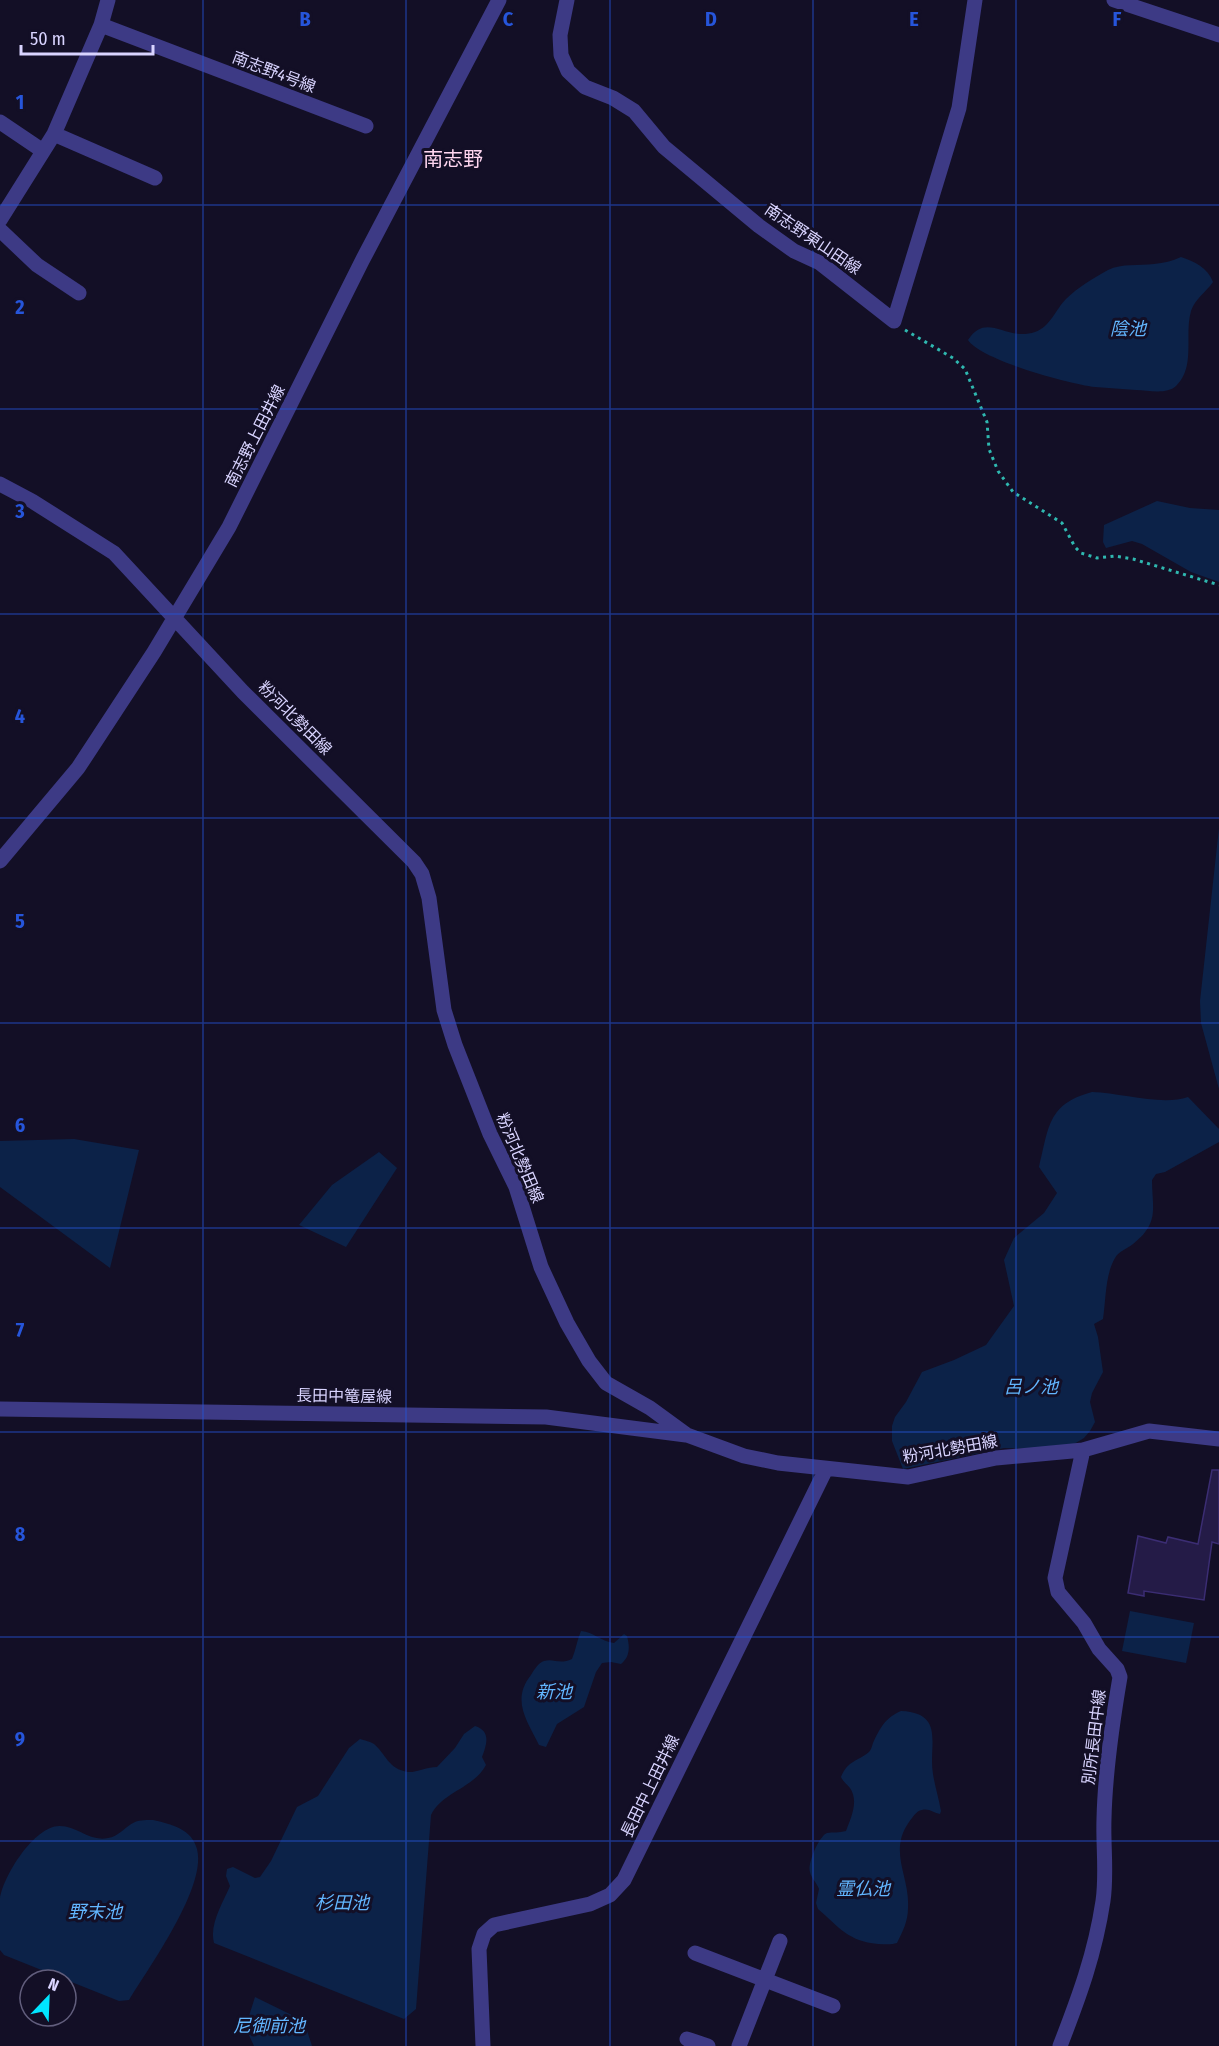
<svg xmlns="http://www.w3.org/2000/svg" width="1219" height="2046" font-family="'Fira Sans Condensed','Noto Sans JP',sans-serif">
<style>
.water{fill:#0c2248}
.building{fill:#241b47;stroke:#3b2d73;stroke-width:1.5}
.lines{fill:none;stroke-linecap:round;stroke-linejoin:round}
.path{stroke:#2fb8b0;stroke-width:3;stroke-dasharray:3 4.5;stroke-linecap:butt}
.minor{stroke:#3d3a85;stroke-width:15}
.grid{fill:none;stroke:#2655da;stroke-width:1.5;stroke-opacity:0.55}
.labels{text-anchor:middle;dominant-baseline:central;stroke-width:6;stroke-linejoin:round;paint-order:stroke}
.street-label{font-size:16px;fill:#d9d4ff;stroke:#130f26}
.water-label{font-size:18px;font-style:italic;fill:#62b6ff;stroke:#130f26}
.quarter-label{font-size:20px;fill:#ffd6f0;stroke:#130f26}
.grid-label{font-size:20px;text-anchor:middle;font-weight:bold;fill:#2655da;stroke:#130f26;stroke-width:6;stroke-linejoin:round;paint-order:stroke}
</style>
<rect width="100%" height="100%" fill="#130f26"/>
<path class="water" d="M1181,257C1194,261 1208,268 1213,282C1206,292 1195,299 1191,311C1184,335 1196,367 1176,386C1166,395 1148,390 1136,390C1122,389 1109,388 1095,387C1069,384 981,360 968,340C987,311 1006,342 1035,332C1050,327 1056,309 1066,299C1078,287 1094,278 1108,270C1122,263 1139,266 1154,264C1164,263 1172,261 1181,257Z
M1157,501L1190,508L1219,510V582L1191,572L1142,544L1132,541L1106,548L1103,542L1104,525Z
M1219,828V1089L1201,1023L1200,1001Z
M1092,1092C1122,1093 1162,1106 1188,1097L1219,1129V1142L1165,1172L1156,1174L1152,1180C1152,1208 1160,1223 1133,1244C1127,1249 1119,1251 1115,1258C1105,1275 1106,1300 1103,1319L1094,1324L1098,1337L1103,1372L1092,1393L1090,1402L1095,1422L1090,1431L1084,1438L1074,1444L1031,1449L1004,1448L903,1469L892,1441V1426L895,1417L906,1402L922,1372L954,1360L986,1345L1014,1306L1004,1260L1014,1238L1044,1213L1057,1193L1039,1167C1049,1128 1047,1104 1092,1092Z
M74,1139L139,1150L110,1268L0,1187V1141Z
M379,1152L397,1168L346,1247L299,1225L332,1185Z
M1130,1611L1194,1623L1186,1663L1122,1651Z
M581,1631C594,1632 600,1641 614,1643L624,1634L627,1636C630,1647 630,1657 621,1664L611,1662L602,1663L596,1672L584,1707L557,1724L546,1747L539,1745C527,1721 511,1700 531,1675C534,1670 539,1662 544,1661C554,1658 559,1665 572,1659C576,1649 577,1640 581,1631Z
M901,1711C946,1713 928,1746 933,1774C935,1787 939,1799 941,1811L940,1814C934,1813 929,1808 922,1810C916,1811 913,1817 909,1822C888,1852 910,1876 908,1908C908,1921 903,1931 897,1943C891,1945 885,1944 878,1944C848,1941 840,1928 818,1909L816,1903L819,1889C817,1883 811,1878 810,1872C807,1864 819,1836 827,1833C833,1832 839,1833 846,1831C851,1818 859,1801 850,1788C847,1784 843,1782 841,1777C848,1760 857,1762 869,1752C871,1750 872,1746 873,1743C880,1728 885,1718 901,1711Z
M475,1726C491,1731 487,1744 482,1757L486,1765C474,1788 442,1792 431,1815L416,2009L404,2019L214,1943C209,1924 223,1903 230,1886L226,1876L227,1869L233,1867L255,1878L260,1877L271,1861L297,1807L318,1796L349,1748L360,1739C364,1740 371,1742 374,1744C386,1754 388,1769 408,1772C415,1773 427,1767 437,1767L455,1748L464,1734Z
M153,1820C171,1824 192,1829 197,1849C207,1887 149,1967 129,2000L119,2001L4,1955L0,1950C0,1933 0,1916 0,1899C3,1876 35,1825 60,1826C77,1826 90,1842 108,1838C118,1837 126,1826 135,1822C140,1820 148,1820 153,1820Z
M255,1997L304,2021L312,2046H254L247,2031L249,2016Z"/>
<path class="building" d="M1212,1470H1219V1544L1212,1542L1204,1600L1144,1591V1596L1128,1593L1138,1536L1166,1543L1168,1537L1198,1544Z"/>
<g class="lines">
<path class="path" d="M905,330L953,358L965,369L987,422L989,449L998,471L1013,492L1062,523L1075,547L1081,553L1097,558L1115,556L1133,559L1219,585"/>
<path class="minor" d="M567,0L560,35L561,55L568,71L585,87L613,98L634,111L664,147L759,226L794,251L820,263L894,321L959,108L975,0
M1114,0L1219,35
M101,25L366,126
M0,122L43,151
M54,134L155,178
M0,220L54,134L101,25L108,0
M0,230L37,265L79,293
M0,484L32,501L114,553L243,692L414,862L422,874L429,898L444,1010L455,1045L490,1134L516,1187L541,1267L567,1323L589,1361L606,1383L650,1408L687,1435L744,1456L778,1463L908,1477L996,1458L1083,1450L1149,1431L1219,1439
M0,861L78,768L154,652L229,527L362,261L499,0
M0,1409L546,1417L686,1435
M695,1953L833,2006
M687,2039L708,2046
M483,2046L479,1949L484,1934L494,1925L590,1904L610,1895L624,1880L826,1469
M739,2046L780,1941
M1060,2046C1079,1997 1095,1954 1103,1901C1107,1874 1103,1846 1104,1819C1105,1771 1112,1724 1120,1677L1117,1669L1099,1649L1084,1623L1058,1592L1055,1578L1083,1450"/>
</g>
<path class="grid" d="M203,0V2046M406,0V2046M610,0V2046M813,0V2046M1016,0V2046M0,205H1219M0,409H1219M0,614H1219M0,818H1219M0,1023H1219M0,1228H1219M0,1432H1219M0,1637H1219M0,1841H1219"/>
<g class="labels">
<g class="street-label">
<text transform="translate(274 72) rotate(21)">南志野4号線</text>
<text transform="translate(813 239) rotate(34)">南志野東山田線</text>
<text transform="translate(255 436) rotate(-63)">南志野上田井線</text>
<text transform="translate(295 718) rotate(45)">粉河北勢田線</text>
<text transform="translate(520 1158) rotate(67)">粉河北勢田線</text>
<text transform="translate(344 1396) rotate(1)">長田中篭屋線</text>
<text transform="translate(950 1449) rotate(-10)">粉河北勢田線</text>
<text transform="translate(1094 1737) rotate(-83)">別所長田中線</text>
<text transform="translate(650 1786) rotate(-64)">長田中上田井線</text>
</g>
<g class="water-label">
<text x="1128" y="329">陰池</text>
<text x="1031" y="1387">呂ノ池</text>
<text x="554" y="1692">新池</text>
<text x="863" y="1889">霊仏池</text>
<text x="342" y="1903">杉田池</text>
<text x="95" y="1912">野末池</text>
<text x="269" y="2026">尼御前池</text>
</g>
<g class="quarter-label">
<text x="453" y="159">南志野</text>
</g>
</g>
<g class="grid-label">
<text x="305" y="26">B</text>
<text x="508" y="26">C</text>
<text x="711" y="26">D</text>
<text x="914" y="26">E</text>
<text x="1117" y="26">F</text>
<text x="20" y="109">1</text>
<text x="20" y="314">2</text>
<text x="20" y="518">3</text>
<text x="20" y="723">4</text>
<text x="20" y="928">5</text>
<text x="20" y="1132">6</text>
<text x="20" y="1337">7</text>
<text x="20" y="1541">8</text>
<text x="20" y="1746">9</text>
</g>
<g transform="translate(48 1998) rotate(23)"><circle r="28" fill="#130f26" stroke="#625e7d" stroke-width="1.5"/>
<path d="M0-4.5L10 22L0 15L-10 22Z" fill="#00e5ff"/>
<text y="-9" font-size="16" font-weight="bold" text-anchor="middle" fill="#d9d4ff">N</text>
</g>
<path d="M21 45v9h132v-9" fill="none" stroke="#d9d4ff" stroke-width="3"/>
<text x="30" y="45" font-size="18" fill="#d9d4ff" stroke="#130f26" stroke-width="4.5" paint-order="stroke">50 m</text>
</svg>
